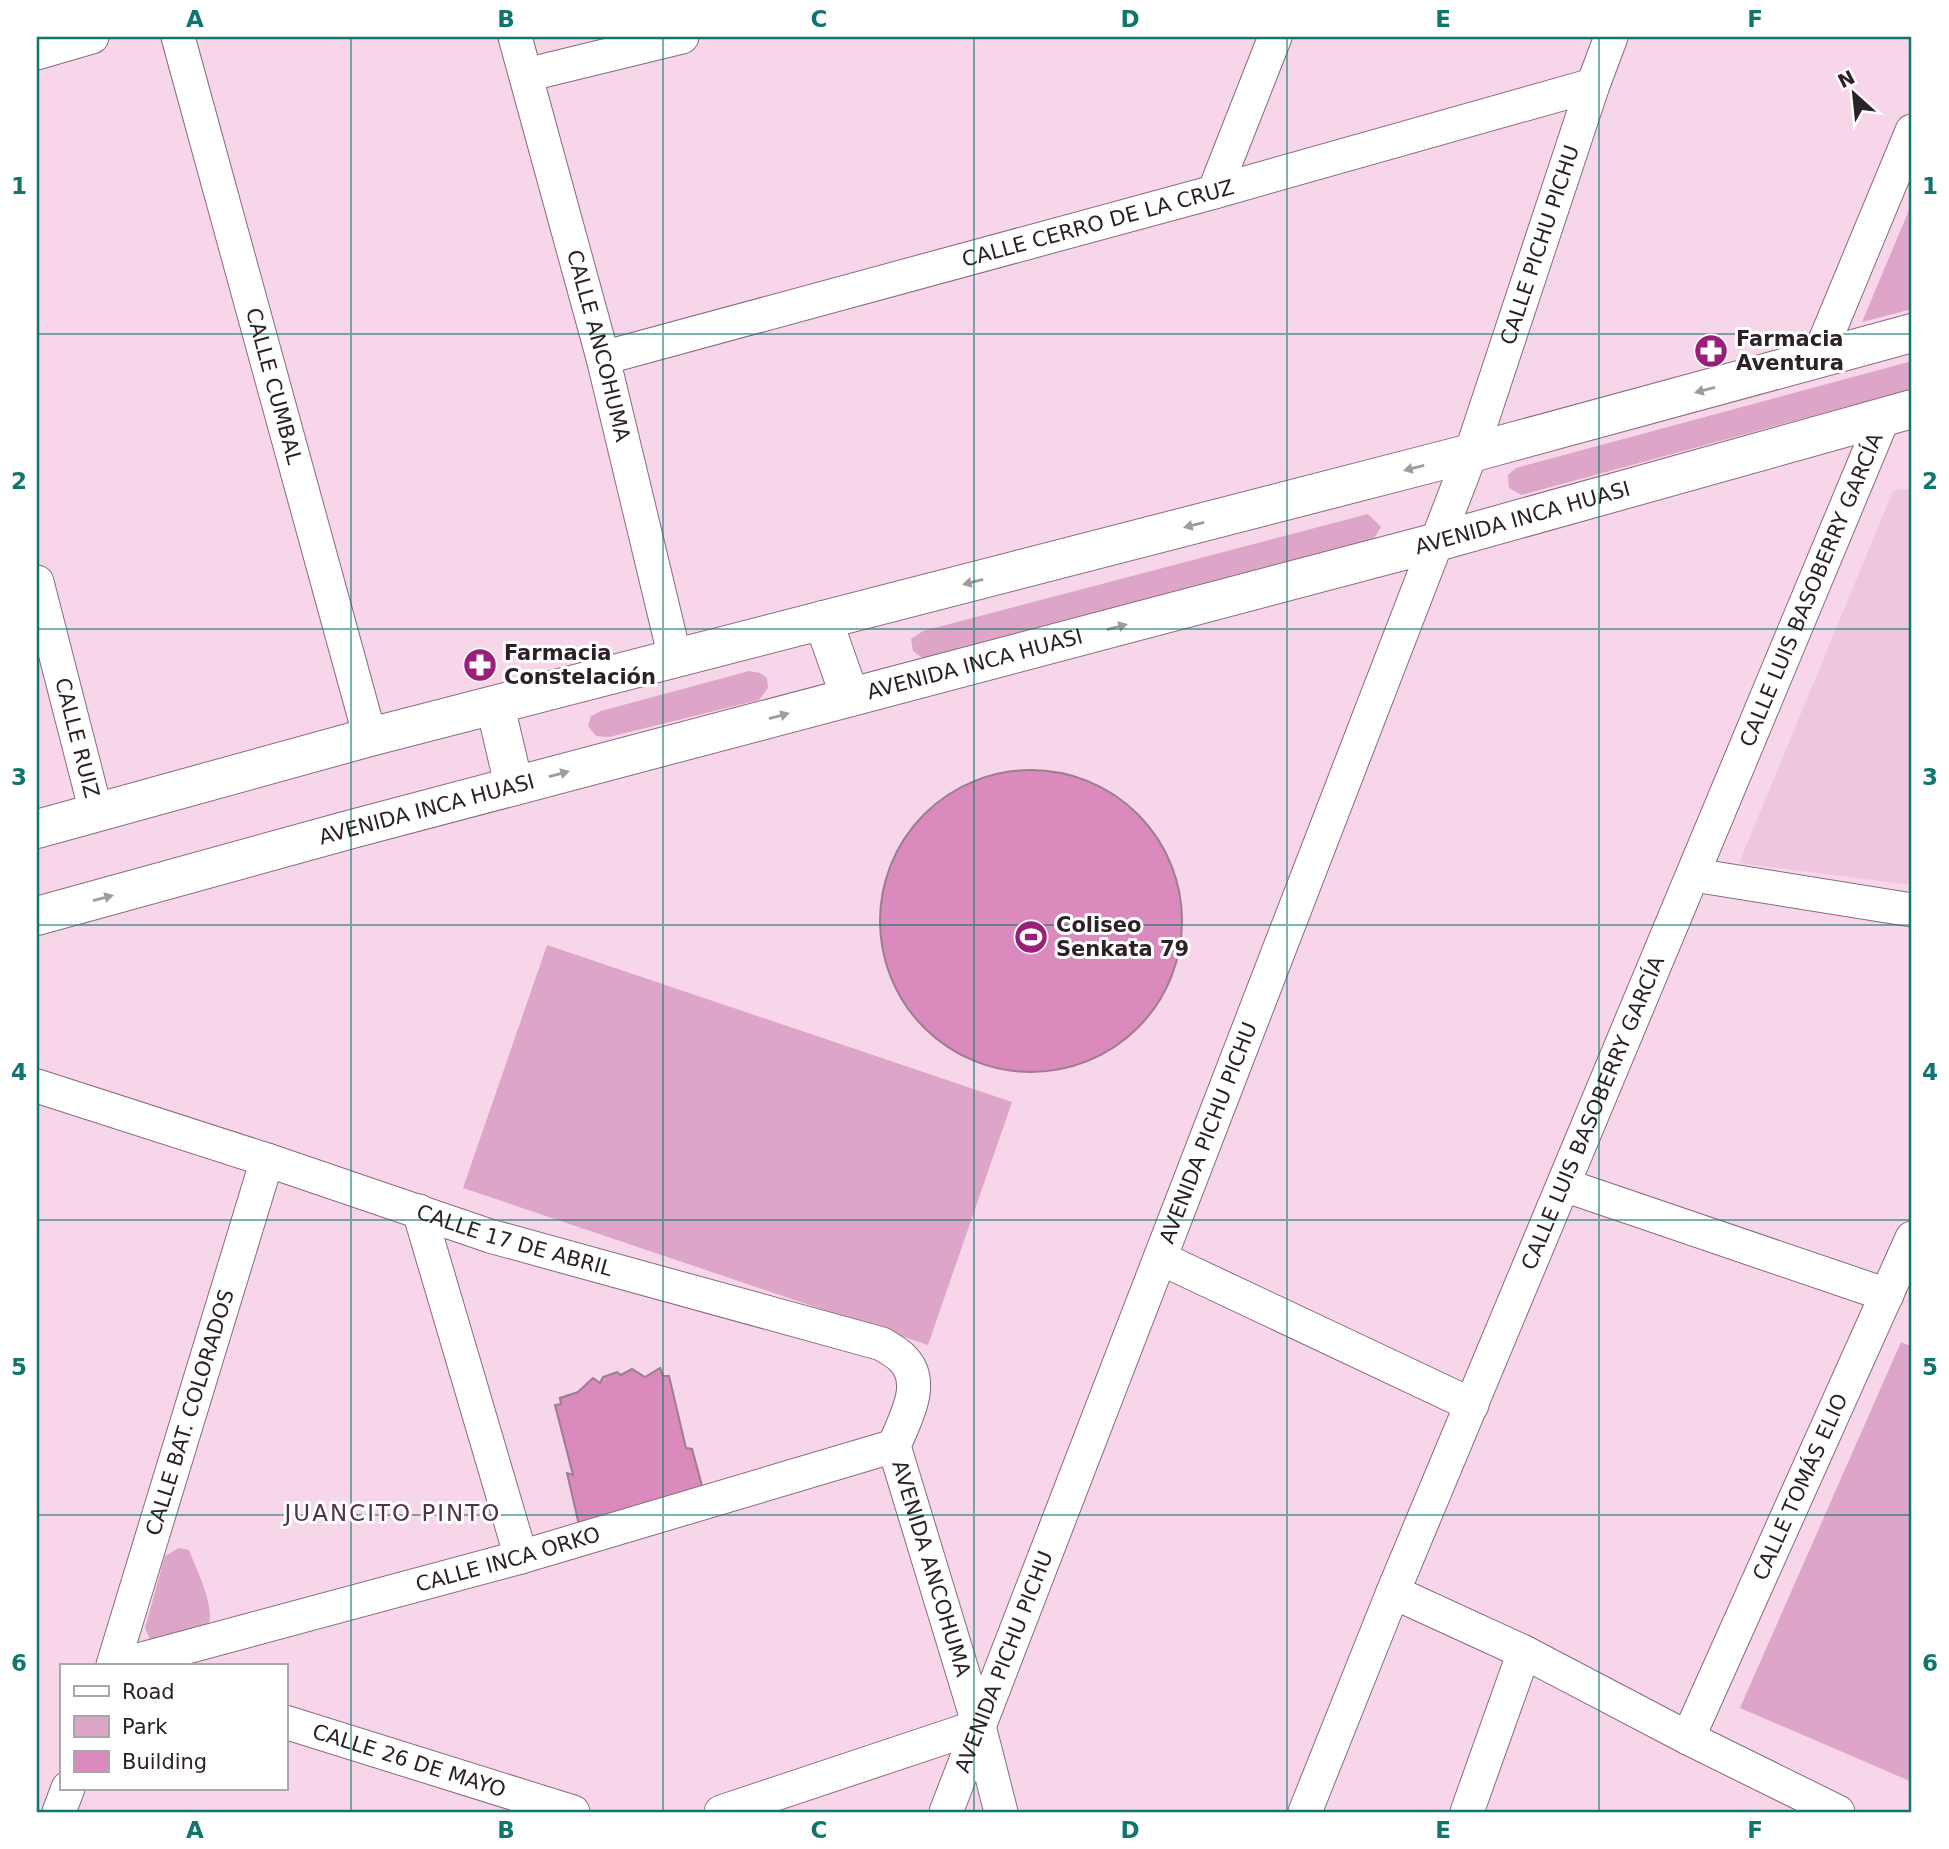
<svg xmlns="http://www.w3.org/2000/svg" width="1949" height="1849" font-family="'DejaVu Sans',sans-serif">
<style>
.built{fill:#eec7de}
.green{fill:#dda6c8}
.building{fill:#da8abd;stroke:#9c7e90;stroke-width:2}
.lines{fill:none;stroke-linecap:round;stroke-linejoin:round}
.minor-casing{stroke:#896b7d;stroke-width:35}
.tertiary-casing{stroke:#896b7d;stroke-width:40}
.minor{stroke:#fff;stroke-width:33}
.tertiary{stroke:#fff;stroke-width:38}
.oneway{fill:#a09b9e}
.grid{fill:none;stroke:#0f766e;stroke-width:2;stroke-opacity:0.55}
.labels{text-anchor:middle;dominant-baseline:central;stroke-width:6;stroke-linejoin:round;paint-order:stroke}
.street-label{font-size:21px;fill:#2d2128;stroke:#fff}
.poi-label{font-size:21px;font-weight:bold;fill:#2d2128;stroke:#fff;text-anchor:start}
.neighbourhood-label{font-size:23px;letter-spacing:2px;fill:#4e3344;stroke:#fff}
.neatline{fill:none;stroke:#0f766e;stroke-width:2.5}
.grid-label{font-size:23px;text-anchor:middle;font-weight:bold;fill:#0f766e}
</style>
<rect width="100%" height="100%" fill="#f7d6ea"/>
<path class="built" d="M1912,488V885L1739,863L1893,491Z"/>
<path class="green" d="M1912,203V309L1862,322Z
M1912,361V389L1521,495L1509,488L1508,475L1516,468Z
M1368,514L1381,527L1373,540L929,663L913,651L911,639L923,631Z
M749,671L760,673L767,678L768,688L759,700L609,737L596,736L588,726L591,716L601,711Z
M547,945L1012,1102L928,1345L463,1188Z
M1901,1342L1912,1347V1782L1740,1708Z
M179,1548L189,1550C196,1569 218,1611 207,1629L164,1642L150,1639L145,1628L165,1556Z"/>
<path class="building" d="M880 921a151 151 0 1 1 302 0a151 151 0 1 1-302 0Z
M660,1368L663,1376H669L686,1448L692,1449L704,1493L579,1525L567,1473L573,1475L555,1405L561,1404L560,1398L578,1392L593,1378L600,1383L603,1377L617,1372L621,1375L632,1369L645,1377Z"/>
<g class="lines">
<g class="minor-casing">
<g id="minor">
<path id="s1" d="M178,37L370,737"/>
<path id="s2" d="M515,37L603,358L675,658"/>
<path d="M37,53L92,37"/>
<path d="M526,75L682,37"/>
<path d="M1214,192L1275,37"/>
<path id="s3" d="M603,358L1214,192L1593,85"/>
<path d="M1817,360L1912,131"/>
<path id="s4" d="M37,582L96,812"/>
<path d="M1694,875L1912,910"/>
<path id="s5" d="M37,1086L267,1160L490,1236L882,1344C888,1348 896,1352 901,1357C928,1381 905,1419 894,1446"/>
<path d="M1564,1185L1887,1295"/>
<path d="M419,1211L521,1557"/>
<path d="M1160,1258L1472,1405"/>
<path id="s6" d="M894,1446L979,1726L1001,1812"/>
<path d="M1393,1592L1524,1652L1688,1738L1838,1812"/>
<path id="s7" d="M113,1665L267,1160"/>
<path id="s8" d="M120,1665L521,1557L894,1446"/>
<path id="s9" d="M285,1722L573,1812"/>
<path id="s10" d="M1688,1738L1912,1238"/>
<path d="M59,1812L68,1788"/>
<path d="M721,1812L979,1726"/>
<path id="s11" d="M946,1812L1471,453L1593,85L1611,37"/>
<path id="s12" d="M1305,1812L1393,1592L1884,416"/>
<path d="M1467,1812L1524,1652"/>
</g>
</g>
<g class="tertiary-casing">
<g id="tertiary">
<path d="M823,620L850,697"/>
<path d="M495,705L514,786"/>
<path d="M37,829L370,737L1471,453L1912,333"/>
<path id="s13" d="M37,916L352,829L1437,542L1912,409"/>
</g>
</g>
<use href="#minor" class="minor"/>
<use href="#tertiary" class="tertiary"/>
</g>
<defs><path id="oneway-solid" d="M-6-.8H1V-3.2L6.5 0L1 3.2V.8H-6Z" transform="scale(1.75)"/></defs>
<g class="oneway">
<use href="#oneway-solid" transform="translate(1705 390) rotate(165)"/>
<use href="#oneway-solid" transform="translate(1414 468) rotate(166)"/>
<use href="#oneway-solid" transform="translate(1194 525) rotate(166)"/>
<use href="#oneway-solid" transform="translate(973 582) rotate(166)"/>
<use href="#oneway-solid" transform="translate(1117 627) rotate(-15)"/>
<use href="#oneway-solid" transform="translate(779 716) rotate(-15)"/>
<use href="#oneway-solid" transform="translate(559 774) rotate(-15)"/>
<use href="#oneway-solid" transform="translate(103 898) rotate(-15)"/>
</g>
<path class="grid" d="M351,37V1812M663,37V1812M974,37V1812M1287,37V1812M1599,37V1812M37,334H1912M37,629H1912M37,925H1912M37,1220H1912M37,1515H1912"/>
<defs>
<g id="pharmacy-disc" transform="scale(1.75)"><circle r="9.5" fill="#991f78" stroke="#fff"/><path d="M-2-6h4v4h4v4h-4v4h-4v-4h-4v-4h4Z" fill="#fff"/></g>
<g id="stadium-disc" transform="scale(1.75)"><circle r="9.5" fill="#991f78" stroke="#fff"/><path d="M0-5a6.5 5 0 1 0 0 10a6.5 5 0 1 0 0-10ZM-3.5-1.8h7v3.6h-7Z" fill="#fff"/></g>
</defs>
<g fill-rule="evenodd">
<use href="#pharmacy-disc" x="1711" y="351"/>
<use href="#pharmacy-disc" x="480" y="665"/>
<use href="#stadium-disc" x="1031" y="937"/>
</g>
<g class="labels">
<g class="street-label">
<text stroke="none"><textPath href="#s3" startOffset="513">CALLE CERRO DE LA CRUZ</textPath></text>
<text stroke="none"><textPath href="#s11" startOffset="1676">CALLE PICHU PICHU</textPath></text>
<text stroke="none"><textPath href="#s2" startOffset="320">CALLE ANCOHUMA</textPath></text>
<text stroke="none"><textPath href="#s1" startOffset="362">CALLE CUMBAL</textPath></text>
<text stroke="none"><textPath href="#s13" startOffset="1538">AVENIDA INCA HUASI</textPath></text>
<text stroke="none"><textPath href="#s12" startOffset="1323">CALLE LUIS BASOBERRY GARCÍA</textPath></text>
<text stroke="none"><textPath href="#s13" startOffset="971">AVENIDA INCA HUASI</textPath></text>
<text stroke="none"><textPath href="#s4" startOffset="161">CALLE RUIZ</textPath></text>
<text stroke="none"><textPath href="#s13" startOffset="404">AVENIDA INCA HUASI</textPath></text>
<text stroke="none"><textPath href="#s12" startOffset="756">CALLE LUIS BASOBERRY GARCÍA</textPath></text>
<text stroke="none"><textPath href="#s11" startOffset="728">AVENIDA PICHU PICHU</textPath></text>
<text stroke="none"><textPath href="#s5" startOffset="502">CALLE 17 DE ABRIL</textPath></text>
<text stroke="none"><textPath href="#s7" startOffset="264">CALLE BAT. COLORADOS</textPath></text>
<text stroke="none"><textPath href="#s10" startOffset="275">CALLE TOMÁS ELIO</textPath></text>
<text stroke="none"><textPath href="#s8" startOffset="402">CALLE INCA ORKO</textPath></text>
<text stroke="none"><textPath href="#s6" startOffset="128">AVENIDA ANCOHUMA</textPath></text>
<text stroke="none"><textPath href="#s11" startOffset="161">AVENIDA PICHU PICHU</textPath></text>
<text stroke="none"><textPath href="#s9" startOffset="130">CALLE 26 DE MAYO</textPath></text>
</g>
<g class="poi-label">
<text x="1736" y="339">Farmacia<tspan x="1736" dy="24">Aventura</tspan></text>
<text x="504" y="653">Farmacia<tspan x="504" dy="24">Constelación</tspan></text>
<text x="1056" y="925">Coliseo<tspan x="1056" dy="24">Senkata 79</tspan></text>
</g>
<g class="neighbourhood-label">
<text x="393" y="1513">JUANCITO PINTO</text>
</g>
</g>
<rect width="1949" height="1849" fill="none" stroke="#ffffff" stroke-width="77"/>
<rect x="60" y="1664" width="228" height="126" fill="#ffffff" stroke="#aba6a9" stroke-width="2"/>
<rect x="74" y="1686" width="35" height="10" fill="#ffffff" stroke="#aba6a9" stroke-width="2"/>
<text x="122" y="1699" font-size="21" fill="#2d2128">Road</text>
<rect x="74" y="1716" width="35" height="21" fill="#dda6c8" stroke="#aba6a9" stroke-width="2"/>
<text x="122" y="1734" font-size="21" fill="#2d2128">Park</text>
<rect x="74" y="1751" width="35" height="21" fill="#da8abd" stroke="#aba6a9" stroke-width="2"/>
<text x="122" y="1769" font-size="21" fill="#2d2128">Building</text>
<g transform="translate(1854 94) rotate(333)" stroke="#ffffff" stroke-width="5" paint-order="stroke">
<path d="M0-5L12 26L0 18L-12 26Z" fill="#2d2128"/>
<text y="-10" font-size="19" font-weight="bold" text-anchor="middle" fill="#2d2128">N</text>
</g>
<rect x="38" y="38" width="1872" height="1773" class="neatline"/>
<g class="grid-label">
<text x="195" y="27">A</text>
<text x="506" y="27">B</text>
<text x="819" y="27">C</text>
<text x="1130" y="27">D</text>
<text x="1443" y="27">E</text>
<text x="1755" y="27">F</text>
<text x="19" y="194">1</text>
<text x="1930" y="194">1</text>
<text x="19" y="489">2</text>
<text x="1930" y="489">2</text>
<text x="19" y="785">3</text>
<text x="1930" y="785">3</text>
<text x="19" y="1080">4</text>
<text x="1930" y="1080">4</text>
<text x="19" y="1375">5</text>
<text x="1930" y="1375">5</text>
<text x="19" y="1671">6</text>
<text x="1930" y="1671">6</text>
<text x="195" y="1838">A</text>
<text x="506" y="1838">B</text>
<text x="819" y="1838">C</text>
<text x="1130" y="1838">D</text>
<text x="1443" y="1838">E</text>
<text x="1755" y="1838">F</text>
</g>
</svg>
